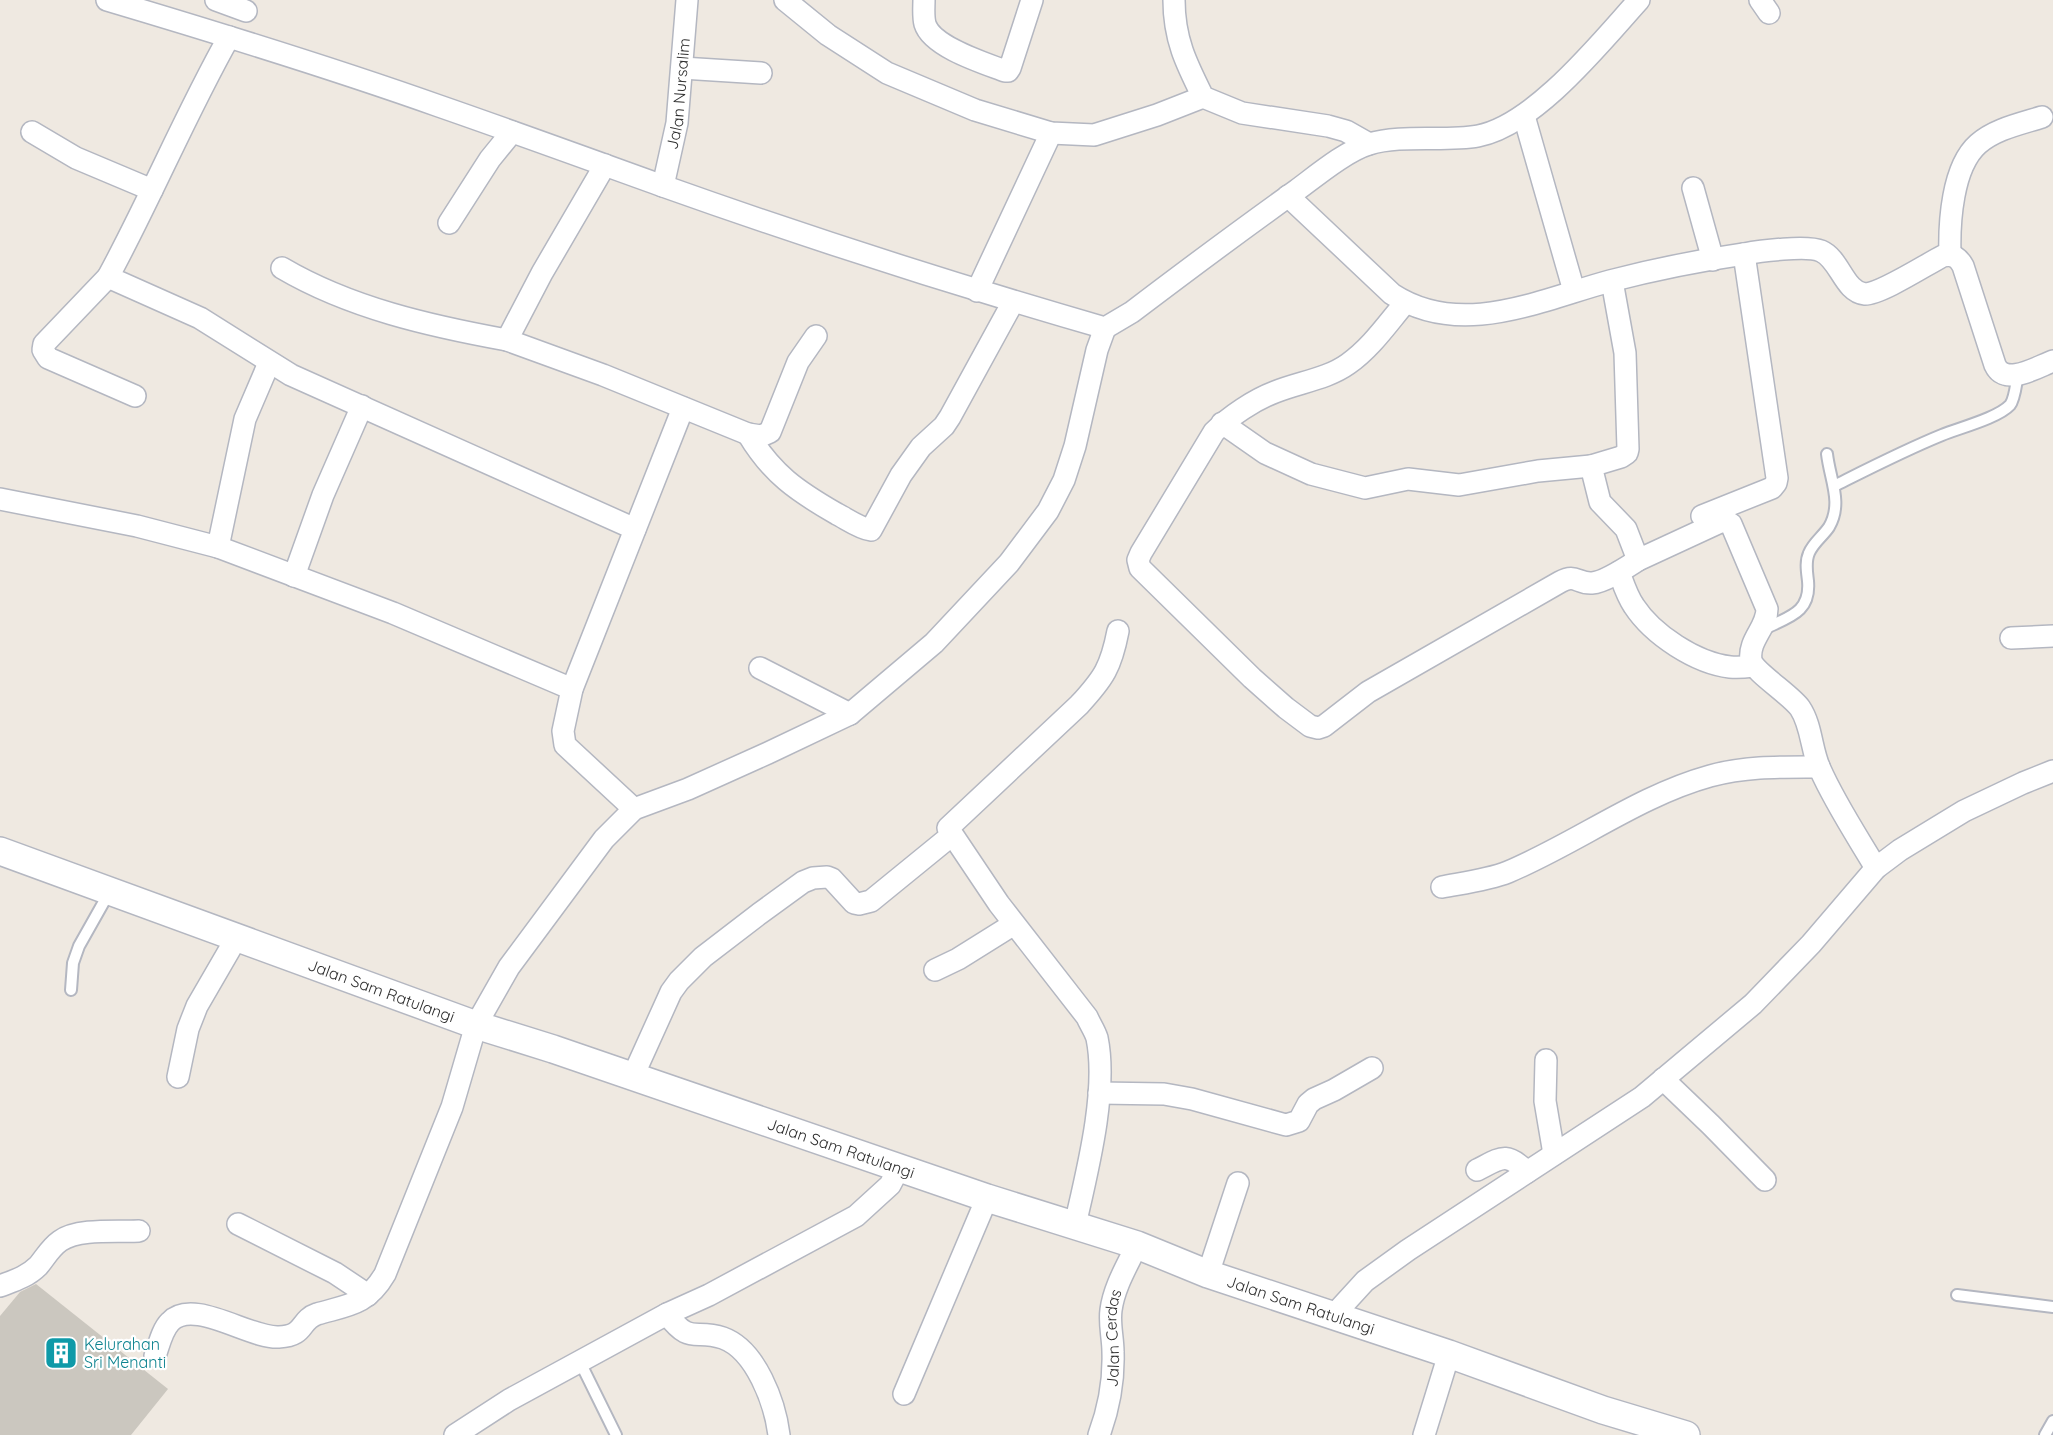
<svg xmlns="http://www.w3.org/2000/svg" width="2053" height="1435" font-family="Quicksand,sans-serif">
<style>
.building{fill:#cbc7bf}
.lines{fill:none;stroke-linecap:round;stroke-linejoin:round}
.service-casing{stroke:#b4b7c1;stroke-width:14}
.minor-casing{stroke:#b4b7c1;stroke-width:24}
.tertiary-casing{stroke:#b4b7c1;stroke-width:30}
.service{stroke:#fff;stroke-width:10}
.minor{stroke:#fff;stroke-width:21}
.tertiary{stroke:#fff;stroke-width:27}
.labels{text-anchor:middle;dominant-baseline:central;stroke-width:4.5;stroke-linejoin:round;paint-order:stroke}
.street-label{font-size:16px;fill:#2e2e2e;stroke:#fff}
.culture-label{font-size:16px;fill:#0d838f;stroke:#fff;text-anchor:start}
</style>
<rect width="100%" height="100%" fill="#efe9e1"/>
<path class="building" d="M36,1284L168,1389L131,1435H0V1316L20,1292Z"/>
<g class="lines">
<g class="service-casing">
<path id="service" d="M1834,486C1870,468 1905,450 1942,435C1959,428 1998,418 2010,405C2015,399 2016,383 2018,374
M1762,630C1787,617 1811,614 1808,581C1807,572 1805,562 1809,553C1813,543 1823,536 1829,527C1843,503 1830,480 1827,454
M71,990L73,963L79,946L110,891
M1957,1295L2053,1307
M580,1362L616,1435
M2045,1435L2053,1421"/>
</g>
<g class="minor-casing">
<g id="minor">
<path d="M107,0C218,33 329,67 439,106C514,132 588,159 663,186C809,238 956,285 1105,328L1132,312C1186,271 1241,230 1297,190C1316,176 1346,151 1369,144C1402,134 1444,142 1478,136C1535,125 1601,42 1639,0"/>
<path d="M216,0L246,11"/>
<path d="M785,0L828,35L887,73L975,110L1051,133L1094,135L1157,115L1203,97"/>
<path d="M924,0C924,8 923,16 925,24C932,47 984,63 1005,71H1008L1010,68L1032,0"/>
<path d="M1174,0C1174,39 1186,63 1203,97L1242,113L1328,126L1346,131L1369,144"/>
<path d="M1760,0L1769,13"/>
<path d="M229,37C185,115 151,198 108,277L200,318L291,375L635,529"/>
<path d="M682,68L761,73"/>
<path d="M1524,116L1574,291"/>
<path d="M32,132L76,158L152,190"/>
<path d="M605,165L542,273L507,340L603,375L748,434L761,436L770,432L798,362L816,336"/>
<path id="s1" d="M663,186L677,123L687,0"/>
<path d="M1693,188L1713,260"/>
<path d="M1288,196L1392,294C1461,339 1540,300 1610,281C1652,270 1702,260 1744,254C1760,251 1807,245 1821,251C1840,259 1844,292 1865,294C1881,294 1927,264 1943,256C1953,254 1958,257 1963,266L1995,365C2005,387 2037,367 2053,361"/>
<path d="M449,223L490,159L512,132"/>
<path d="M1950,255C1949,223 1952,167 1978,144C1995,129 2020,124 2042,117"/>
<path d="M282,268C350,308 430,326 507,340"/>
<path d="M108,277L44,344L43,350L48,358L135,396"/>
<path d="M1612,281L1625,353L1628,449L1627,453L1621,457L1591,466L1600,502L1626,529L1638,560L1718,523L1725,521L1731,524L1767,609C1767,628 1748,640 1751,660C1754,672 1791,695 1800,708C1812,726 1811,750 1820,769C1835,803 1857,836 1876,868"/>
<path d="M977,291L1051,133"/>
<path d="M1405,303C1388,323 1371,348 1348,364C1327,379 1300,382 1275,392C1254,400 1230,416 1214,432L1141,553L1138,560L1140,568L1252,678L1286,708L1310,726L1318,728L1324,726L1368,692L1560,582C1576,573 1577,584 1592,583C1605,582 1627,567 1638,560"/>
<path d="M1222,423L1265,453L1311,474L1365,488L1408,479L1459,485L1538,471L1591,466"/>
<path d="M748,434C772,474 797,491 837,514C847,519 859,528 871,530L901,475L921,447L944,426L950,417L1013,302"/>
<path d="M0,499L137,526L218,547L393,613L572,689"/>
<path d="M1702,516L1772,488L1776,483L1777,478L1744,254"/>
<path d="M218,547L245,419L269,363"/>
<path d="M1619,572C1623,583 1627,596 1634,606C1653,635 1696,663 1730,667C1738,668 1746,667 1753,666"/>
<path d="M294,576L323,495L362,406"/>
<path d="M2011,638L2053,636"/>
<path d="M760,668L850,714"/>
<path d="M634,809L565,745L563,731L572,689L683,408"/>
<path d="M1442,887C1463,883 1488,880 1508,872C1577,843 1638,796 1710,776C1746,766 1782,767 1819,767"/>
<path d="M935,970L958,959L1014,924"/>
<path d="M1546,1060L1545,1101L1554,1154"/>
<path d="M633,1076L671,992L679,981L703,957L759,914L803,882L813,878L827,877L832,879L854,903L859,904L871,901L952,835"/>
<path d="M178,1077L188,1029L197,1006L237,937"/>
<path d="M1663,1079L1711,1125L1765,1180"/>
<path d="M1099,1093L1164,1094L1192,1099L1286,1125L1299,1121L1308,1104L1314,1099L1334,1090L1372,1068"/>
<path d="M1477,1170C1501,1158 1506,1151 1527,1172"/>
<path d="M238,1224L335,1273L368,1295"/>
<path d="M1075,1225C1087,1172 1108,1091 1097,1038C1095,1031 1090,1024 1087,1017L999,904L948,828L1079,705C1104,678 1111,667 1118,631"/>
<path d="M1208,1274L1238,1183"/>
<path d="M0,1286C13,1281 27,1277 38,1266C45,1258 50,1248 60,1241C78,1228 117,1232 139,1231"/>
<path d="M667,1314C691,1346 694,1328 723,1338C756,1350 775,1403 779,1435"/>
<path d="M1333,1316L1365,1281L1408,1250L1642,1097L1753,1004L1811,944L1876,868L1900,850L1964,811L2023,783L2053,771"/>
<path d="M155,1356C159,1345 162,1330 170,1322C193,1297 250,1339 279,1337C306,1336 299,1320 317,1314C348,1305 367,1305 385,1274L452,1107L476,1025L509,967L604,839L634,809L688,789L768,753L850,714L934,643L1009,563L1048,511L1064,480L1075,446L1097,350L1105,328"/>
<path d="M904,1394L987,1198"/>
<path d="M455,1435L509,1400L667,1314L709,1295L856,1216L890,1185L900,1166"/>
<path id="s2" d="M1099,1435C1109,1408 1114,1381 1113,1352C1113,1338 1109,1324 1111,1310C1114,1287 1127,1266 1137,1245"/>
<path d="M1424,1435L1449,1354"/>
</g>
</g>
<g class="tertiary-casing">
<g id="tertiary">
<path id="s3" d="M0,851L476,1025L553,1049L987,1198L1137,1245L1208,1274L1449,1354L1603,1410L1686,1435"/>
</g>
</g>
<use href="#service" class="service"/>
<use href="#minor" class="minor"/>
<use href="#tertiary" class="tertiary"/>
</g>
<defs>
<g id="building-square" transform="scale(1.725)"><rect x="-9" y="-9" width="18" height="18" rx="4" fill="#0f9aa8" stroke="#fff"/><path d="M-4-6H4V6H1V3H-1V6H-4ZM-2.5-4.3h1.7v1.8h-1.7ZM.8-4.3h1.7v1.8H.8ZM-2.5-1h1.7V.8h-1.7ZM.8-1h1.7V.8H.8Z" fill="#fff"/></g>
</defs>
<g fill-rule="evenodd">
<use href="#building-square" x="61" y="1353"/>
</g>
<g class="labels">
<g class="street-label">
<text stroke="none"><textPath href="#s1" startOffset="94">Jalan Nursalim</textPath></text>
<text stroke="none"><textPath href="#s3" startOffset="406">Jalan Sam Ratulangi</textPath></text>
<text stroke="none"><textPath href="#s3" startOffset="892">Jalan Sam Ratulangi</textPath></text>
<text stroke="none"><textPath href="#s3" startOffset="1378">Jalan Sam Ratulangi</textPath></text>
<text stroke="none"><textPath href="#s2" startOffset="99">Jalan Cerdas</textPath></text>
</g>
<g class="culture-label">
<text x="84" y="1344">Kelurahan<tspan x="84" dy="18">Sri Menanti</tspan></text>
</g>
</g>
</svg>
